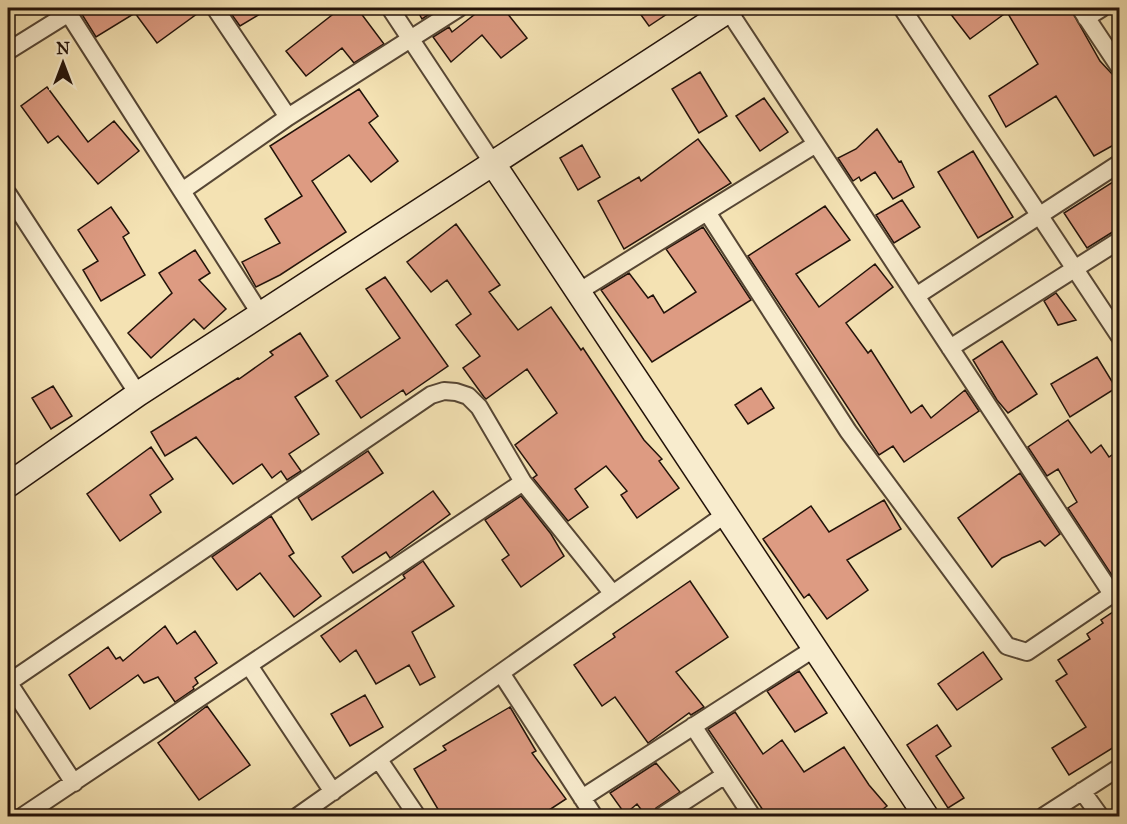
<svg xmlns="http://www.w3.org/2000/svg" width="1127" height="824" font-family="'IM FELL Great Primer',serif">
<style>
.building{fill:#dd9b82;stroke:#221209;stroke-width:1.5}
.lines{fill:none;stroke-linecap:round;stroke-linejoin:round}
.street-casing{stroke:#564634;stroke-width:20}
.secondary-casing{stroke:#221209;stroke-width:27}
.street{stroke:#f8ecce;stroke-width:16}
.secondary{stroke:#f8ecce;stroke-width:24}
</style>
<rect width="100%" height="100%" fill="#f4e2b3"/>
<filter id="stains"><feTurbulence type="fractalNoise" baseFrequency=".00333" numOctaves="4"/><feColorMatrix values="0 0 0 0 .2 0 0 0 0 .09 0 0 0 0 .02 0 0 0 .5 -.17"/></filter>
<radialGradient id="worn" r=".72"><stop offset=".6" stop-color="#630" stop-opacity="0"/><stop offset="1" stop-color="#630" stop-opacity=".3"/></radialGradient>
<path class="building" d="M78,8H205L157,43L135,13L96,37Z
M227,8H270L240,26Z
M341,8H357L384,44L354,63L342,48L306,76L286,51Z
M416,8H439L422,19Z
M483,8H503L527,38L501,58L482,35L451,62L433,37L449,27L452,32Z
M636,8H676L649,26Z
M946,8H1070L1100,61L1112,74L1119,78V142L1094,156L1056,96L1006,127L989,96L1038,64L1007,12L970,39Z
M700,72L727,116L699,133L672,89Z
M47,87L88,142L114,121L139,151L98,184L58,136L48,143L21,106Z
M359,89L378,116L369,123L398,161L371,182L349,155L312,181L346,232L280,275L256,287L242,262L280,243L265,219L302,196L270,146Z
M764,98L788,132L760,151L736,116Z
M877,129L899,162L901,161L914,187L893,199L875,172L861,181L859,177L853,181L838,158L856,149Z
M698,139L731,183L624,249L598,201L639,177L641,181Z
M582,145L600,177L578,190L560,158Z
M973,151L1013,217L978,238L938,172Z
M1119,178V228L1087,248L1064,213Z
M902,200L920,227L894,243L876,215Z
M825,206L850,240L796,274L819,307L875,264L893,287L846,323L868,353L871,350L911,413L922,405L931,418L965,390L979,411L904,462L893,446L879,455L748,256Z
M111,207L129,233L123,237L145,275L101,301L83,270L98,261L78,230Z
M456,224L500,285L489,292L518,330L551,307L581,350L583,348L644,440L662,459L659,461L679,488L637,518L621,495L627,491L606,466L575,489L588,507L568,521L533,478L537,475L515,445L557,413L527,369L486,399L484,397L463,368L480,356L456,325L471,314L447,280L431,292L407,262Z
M703,227L751,300L652,362L601,290L629,273L648,298L653,295L664,313L696,292L666,249Z
M195,250L210,273L199,280L226,309L204,329L194,319L151,358L128,333L172,293L159,273Z
M385,277L448,366L406,395L403,390L361,418L336,381L400,338L366,289Z
M1056,293L1076,320L1058,325L1044,301Z
M300,333L328,376L295,397L319,434L289,454L301,471L287,480L281,471L272,478L262,464L233,484L196,437L165,456L151,432L238,378L239,379L273,355L270,352Z
M1002,341L1037,394L1008,413L997,400L973,360Z
M1097,357L1116,388L1070,417L1051,384Z
M53,386L72,416L51,429L32,398Z
M761,388L774,408L748,424L735,405Z
M1068,420L1091,453L1101,445L1109,457L1119,450V579L1115,580L1068,508L1077,502L1058,469L1047,476L1028,447Z
M151,447L173,479L150,495L161,512L120,541L87,494Z
M368,451L383,473L312,520L298,498Z
M1020,473L1060,534L1045,546L1040,541L1002,558L992,567L958,518Z
M433,491L450,514L390,558L386,552L353,573L342,557Z
M521,496L551,534L564,556L521,587L502,560L509,555L485,520Z
M884,500L901,529L847,560L868,590L827,619L809,594L804,598L763,539L811,506L829,532Z
M271,516L294,553L289,556L321,596L294,617L260,573L237,590L212,557Z
M423,561L454,606L412,632L435,677L420,685L409,665L376,684L356,650L340,662L321,636L405,578L403,575Z
M690,581L728,637L676,672L704,707L691,715L689,713L648,743L615,697L602,706L574,665L615,637L613,634Z
M1119,608V744L1069,775L1052,748L1086,727L1056,681L1067,674L1058,660L1090,639L1087,634L1103,623L1101,620Z
M165,626L177,644L195,631L217,663L195,678L198,683L193,687L194,689L175,702L158,677L144,683L138,675L90,709L69,675L108,647L116,659L120,657L123,661Z
M983,652L1002,679L957,710L938,684Z
M799,671L827,713L795,732L767,691Z
M365,695L383,727L350,746L331,714Z
M207,706L250,765L199,800L158,743Z
M510,707L536,751L532,753L566,799L540,816H442L414,769L446,750L443,746Z
M735,712L763,754L782,740L804,772L844,747L869,785L887,806L874,816H767L708,729Z
M937,725L951,746L936,756L964,798L948,808L907,745Z
M656,763L680,792L656,808L652,816H646L637,804L625,814L610,793Z"/>
<g class="lines">
<g class="street-casing">
<path id="street" d="M65,8L261,315
M215,8L288,117
M390,8L494,165
M902,8L1120,337
M1080,8L1120,68
M728,10L1112,594
M1086,18L1102,8
M8,51L69,13
M182,191L288,117L459,8
M8,194L138,394
M707,212L848,431L1007,646L1027,652L1120,589
M578,292L816,144
M916,296L1120,163
M950,348L1120,240
M250,667L333,792
M501,673L594,816
M8,682L74,783
M8,683L431,395L444,391L456,392L468,396L479,407L523,482L613,594
M693,726L752,816
M379,760L417,816
M1082,791L1100,816
M582,798L815,648
M23,816L523,482
M298,816L726,514
M662,816L725,775
M1044,816L1120,767"/>
</g>
<g class="secondary-casing">
<path id="secondary" d="M494,165L926,816
M8,485L138,394L732,8"/>
</g>
<use href="#street" class="street"/>
<use href="#secondary" class="secondary"/>
</g>
<rect width="1127" height="824" fill="none" stroke="#f4e2b3" stroke-width="30"/>
<rect x="9" y="9" width="1109" height="806" fill="none" stroke="#221209" stroke-width="3"/>
<rect x="15" y="15" width="1097" height="794" fill="none" stroke="#221209" stroke-width="1.5"/>
<g transform="translate(63 63)" stroke="#f8ecce" stroke-width="4.5" paint-order="stroke">
<path d="M0-4.5L10 22L0 15L-10 22Z" fill="#221209"/>
<text y="-9" font-size="16" font-weight="bold" text-anchor="middle" fill="#221209">N</text>
</g>
<rect width="100%" height="100%" filter="url(#stains)"/>
<rect width="100%" height="100%" fill="url(#worn)"/>
</svg>
